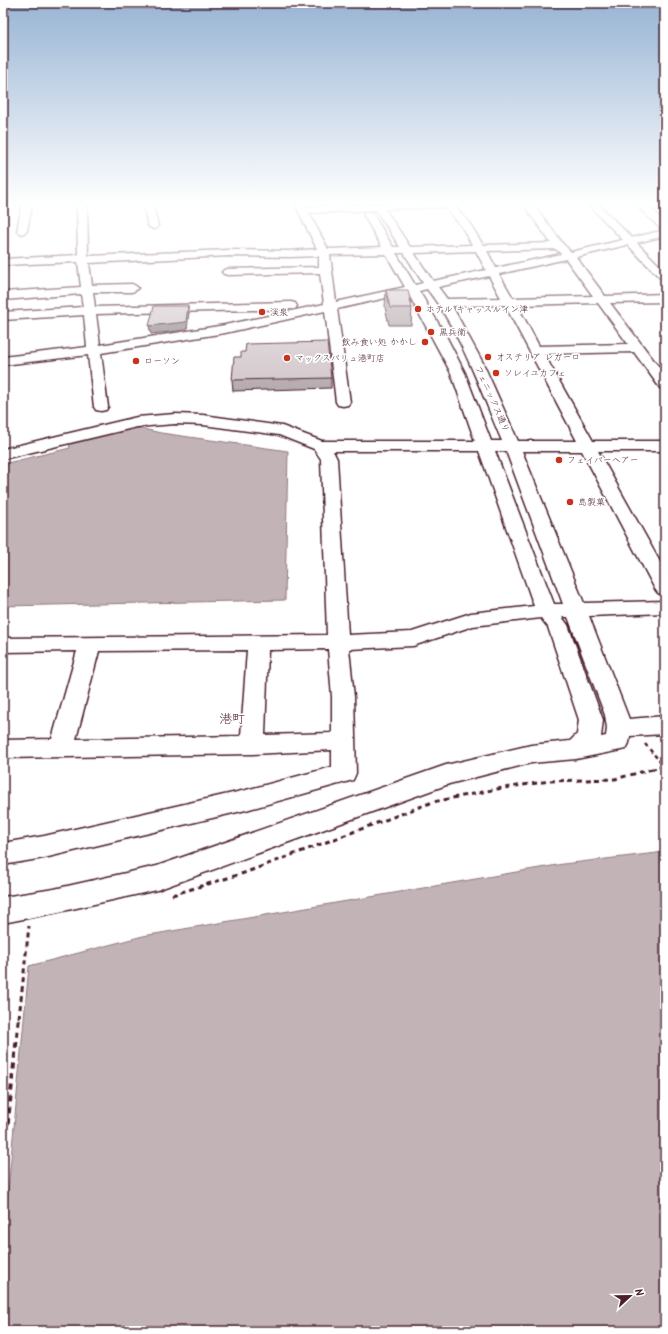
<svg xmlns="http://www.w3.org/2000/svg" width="668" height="1334" font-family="Kalam,'Klee One',sans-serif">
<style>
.water{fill:#c1b3b6;stroke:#91787e}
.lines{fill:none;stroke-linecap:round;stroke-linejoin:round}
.minor-casing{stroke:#4a1f2b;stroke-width:3}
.major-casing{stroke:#4a1f2b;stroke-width:3}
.path-far2{stroke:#4a1f2b;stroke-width:2.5;stroke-dasharray:4 3;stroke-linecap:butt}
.path-far1{stroke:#4a1f2b;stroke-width:3;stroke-dasharray:5 4;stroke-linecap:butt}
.path{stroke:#4a1f2b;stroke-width:4;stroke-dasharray:6 5;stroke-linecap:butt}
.minor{fill:#fff;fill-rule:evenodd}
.major{fill:#fff;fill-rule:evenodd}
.wall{fill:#b5abaf;stroke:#4a1f2b}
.shaded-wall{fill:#938b8e;stroke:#4a1f2b}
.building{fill:#d2c7cb;stroke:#4a1f2b}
.poi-dot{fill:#c8321e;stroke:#fff;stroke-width:1.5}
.labels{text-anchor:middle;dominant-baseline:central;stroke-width:3.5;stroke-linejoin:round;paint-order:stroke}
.far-poi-label{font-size:9px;fill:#4a1f2b;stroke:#fff;text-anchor:start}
.far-street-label{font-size:9px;fill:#4a1f2b;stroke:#fff}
.quarter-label{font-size:13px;fill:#4a1f2b;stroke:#fff}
</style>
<rect width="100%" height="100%" fill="#fff"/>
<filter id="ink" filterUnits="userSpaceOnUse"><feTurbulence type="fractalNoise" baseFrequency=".025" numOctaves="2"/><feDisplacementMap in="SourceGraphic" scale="8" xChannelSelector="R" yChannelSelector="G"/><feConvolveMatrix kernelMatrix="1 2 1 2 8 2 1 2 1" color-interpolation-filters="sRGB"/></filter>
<g filter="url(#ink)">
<path class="water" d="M134,427L161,433L288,451L285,600L3,606V464L70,448L69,444Z
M665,852V1331H3V1244L29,966L143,936L563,864Z"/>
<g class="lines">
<g class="minor-casing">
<path id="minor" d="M22,204H32L27,231L22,234L17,231Z
M77,204H87L88,256L229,250L289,251L317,249L295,204H305L306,207L372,204H453L470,224L483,245L551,243L523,204H533L563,244L571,252L665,230L661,229L635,204H646L665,222V236L576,257L605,296L665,294V302L610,303L665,375V389L660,388L634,352L544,354L593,441H665V451H598L665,571V595L658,593L655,589L582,451H522L584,603L665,601V613L589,616L629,719L665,716V734L630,736L629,743L626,749L576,759L531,763L449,784L157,890L54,913L3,923V897L54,889L157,866L446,765L531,745L570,741L577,734L579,720L548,627L541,618L473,626L413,646L349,649L354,697L356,773L353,780L246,810L44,858L3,865V843L44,836L246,790L332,767V750L253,754L3,758V740L52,739L77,651L3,652V638L327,635L321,459L314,449L279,435L203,425L175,424L137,427L3,459V449L137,417L175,414L203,415L282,426L322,441H475L451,373L408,293L337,309L350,402L348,405L343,406L338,405L336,402L325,311L225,333L101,353L108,407L106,410L101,411L96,410L94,407L88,355L3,365V357L87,347L84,315L3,320V312L83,307L81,294L3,300V292L81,287L78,262L3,265V259L78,255ZM445,207L462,227L472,245L410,247L385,209ZM376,210L400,247H393L373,214L368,211L363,214L382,247L328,249L309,213ZM556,249L561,254L496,268L487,251ZM476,251L486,270L433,281L414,253ZM396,253H404L423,283L415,285ZM386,254L405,287L336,302L330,255ZM229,256L289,257L319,256V267L228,269L224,270L222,272L224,274L228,275L320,273L324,304L225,325L100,345L96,314L295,309L297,306L295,303L291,302L95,307L93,292H132L136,290L138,288L136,286L132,284L92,285L89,263ZM566,259L593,296L513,298L499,274ZM489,276L501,298L447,299L438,287ZM427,289C462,334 480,390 502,441H491L465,373L446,336L419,291ZM598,303L628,344L539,346L517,305ZM505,305L577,441H518L483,363L452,306ZM333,451H479L534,606L471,613L412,632L348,635L337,459ZM495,451H506L563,604H554ZM562,617H568L605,715L607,728L606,736L601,737L603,720L568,625ZM328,649L332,697V733L265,735L268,650ZM247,650L241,736L76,739L99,651Z
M143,204H153L158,226L157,228L153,229L148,226Z"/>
</g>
<g class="major-casing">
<path id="major" d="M588,204H598L665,271V280L661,279Z"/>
</g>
<path class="path-far2" d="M645,744L664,766
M652,769L665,766"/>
<path class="path-far1" d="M172,895L244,873L433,802L497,789L550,781L615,779L656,768
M19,1018L29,926"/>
<path class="path" d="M3,1168L19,1017"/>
<use href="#minor" class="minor"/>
<use href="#major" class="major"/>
</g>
<path class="wall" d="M386,290L412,308L411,325H389L385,307Z
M241,357L331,378V388L233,391L232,380Z"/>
<path class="shaded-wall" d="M188,306L189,313L187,330L151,334L149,326Z"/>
<path class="building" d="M386,290H408L412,308H390Z
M154,306H188L186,322L149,326Z
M327,342L331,378L232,380L234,357H241V352H245L246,344Z"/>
</g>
<linearGradient id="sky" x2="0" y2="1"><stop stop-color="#98b4d4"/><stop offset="0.52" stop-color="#fff"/><stop offset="1" stop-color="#fff" stop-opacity="0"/></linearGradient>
<rect width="668" height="391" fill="url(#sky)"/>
<g class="poi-dot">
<circle cx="418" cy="309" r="4"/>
<circle cx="262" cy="312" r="4"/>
<circle cx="431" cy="332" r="4"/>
<circle cx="425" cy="342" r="4"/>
<circle cx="488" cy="357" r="4"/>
<circle cx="287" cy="358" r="4"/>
<circle cx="136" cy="361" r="4"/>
<circle cx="496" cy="373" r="4"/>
<circle cx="559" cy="460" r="4"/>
<circle cx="570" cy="502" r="4"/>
</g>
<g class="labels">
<g class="far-poi-label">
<text x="426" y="309">ホテル キャッスルイン津</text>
<text x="270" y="312">渓泉</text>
<text x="439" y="332">黒兵衛</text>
<text x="417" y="342" text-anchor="end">飲み食い処 かかし</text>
<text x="496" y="357">オステリア レガーロ</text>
<text x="295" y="358">マックスバリュ港町店</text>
<text x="144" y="361">ローソン</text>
<text x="504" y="373">ソレイユカフェ</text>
<text x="567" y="460">フェイバーヘアー</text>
<text x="578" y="502">島製菓</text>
</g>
<g class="far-street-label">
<text transform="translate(492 399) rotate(66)">フェニックス通り</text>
</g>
<g class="quarter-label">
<text x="232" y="719">港町</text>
</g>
</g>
<rect width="668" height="1334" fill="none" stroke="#fff" stroke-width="16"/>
<rect x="8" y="8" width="652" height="1318" fill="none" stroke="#4a1f2b" stroke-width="1.5" filter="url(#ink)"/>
<g transform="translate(630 1296) rotate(68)" stroke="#ffffff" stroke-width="3" paint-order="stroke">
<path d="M0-3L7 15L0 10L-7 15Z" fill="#4a1f2b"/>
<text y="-6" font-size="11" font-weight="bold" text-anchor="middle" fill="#4a1f2b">N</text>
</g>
</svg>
